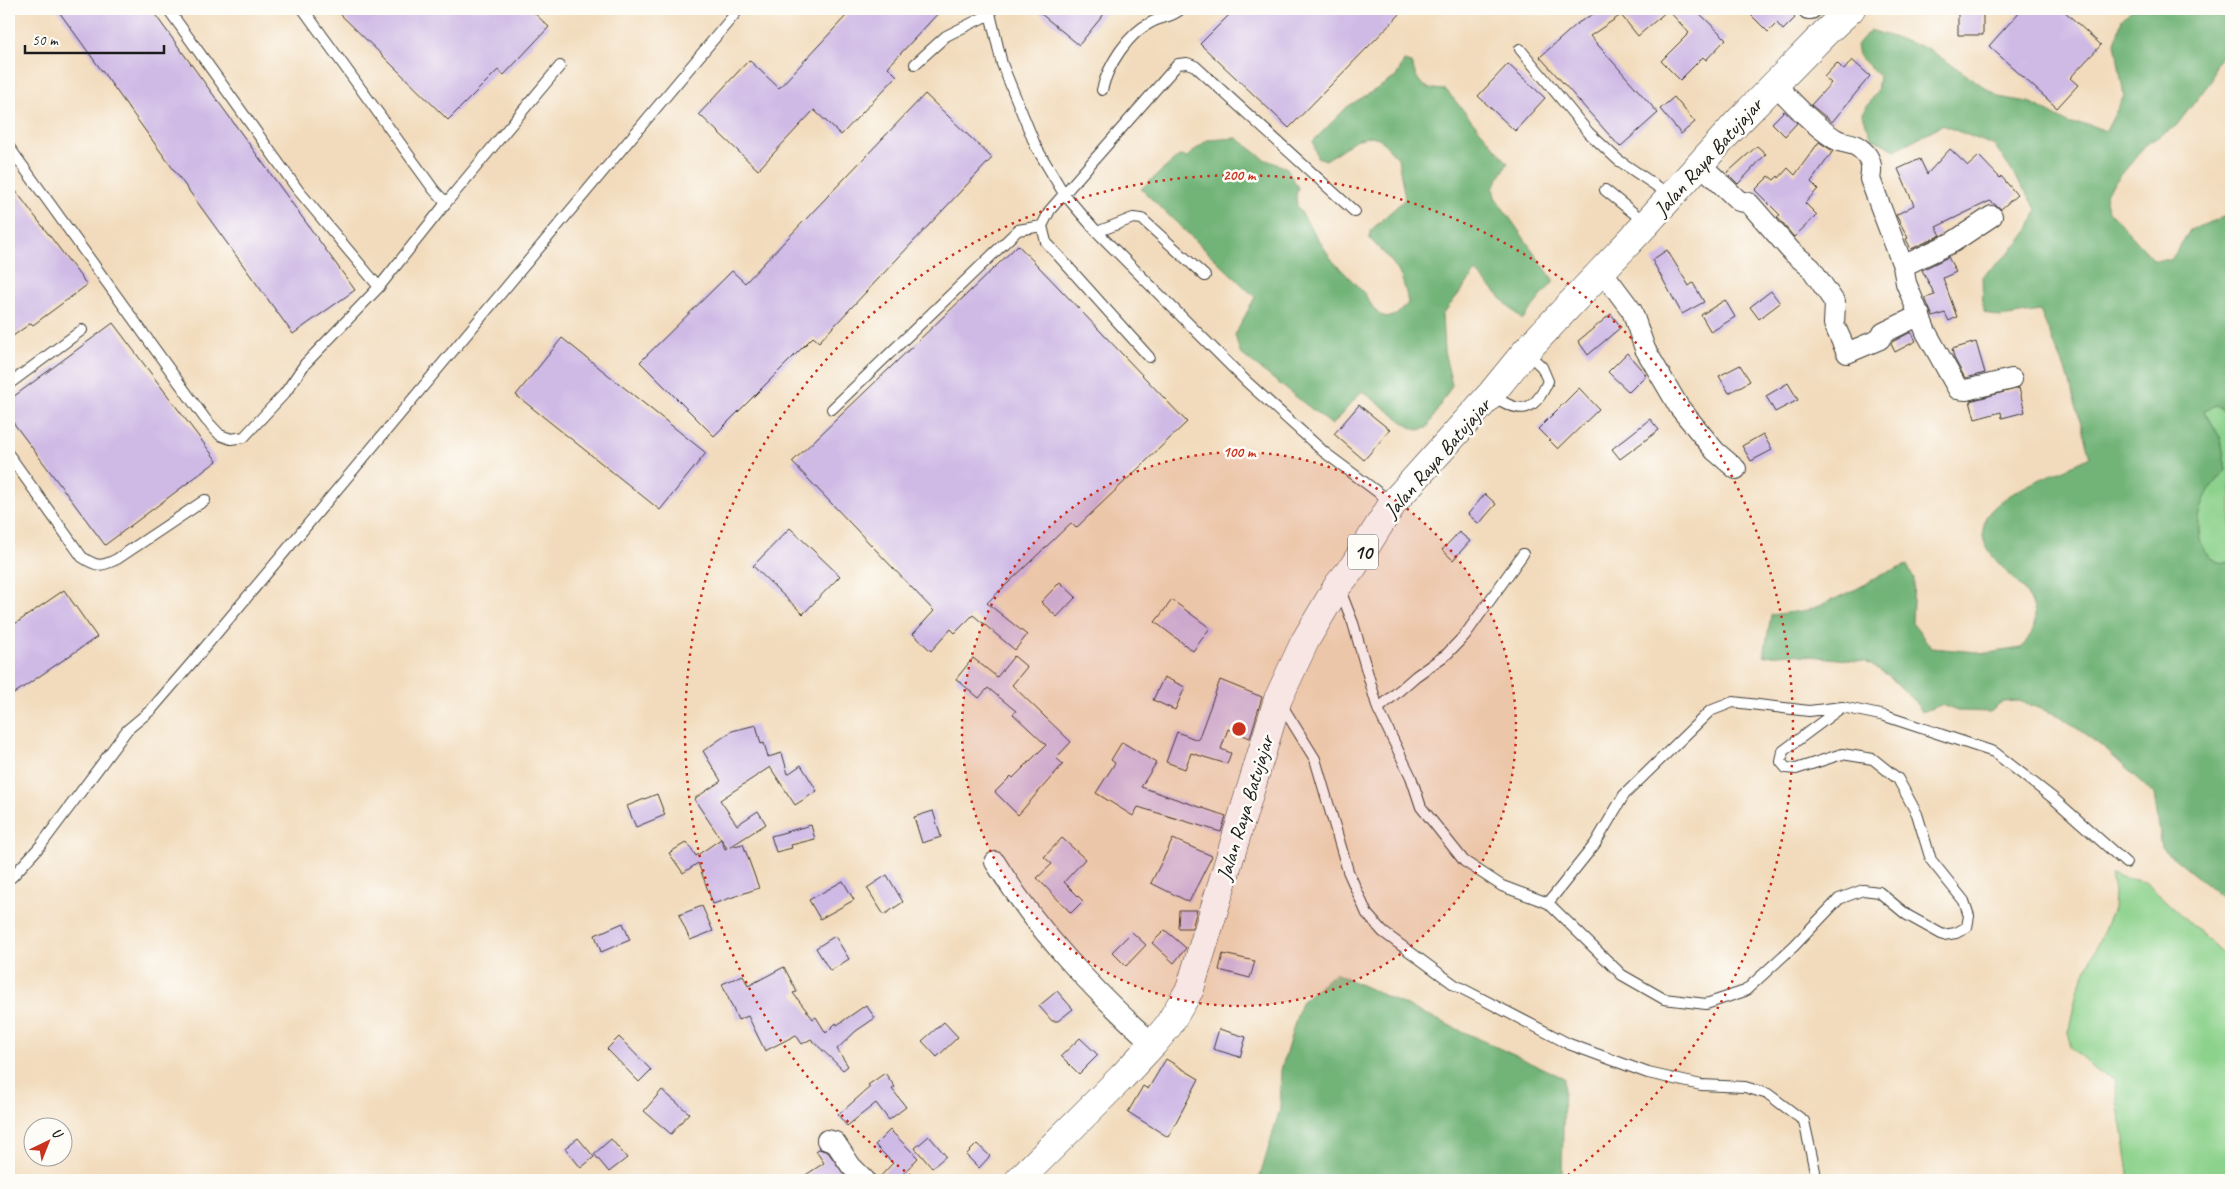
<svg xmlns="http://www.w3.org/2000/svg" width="2240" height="1189" font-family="Caveat,sans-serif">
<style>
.green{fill:#8dd28c;stroke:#547754}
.forest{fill:#72b478;stroke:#47684a}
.building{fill:#cfb9e5}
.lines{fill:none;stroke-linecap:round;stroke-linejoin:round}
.service-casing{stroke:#3c3934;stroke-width:12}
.minor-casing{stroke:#3c3934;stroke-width:22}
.trunk-casing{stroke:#3c3934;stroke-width:29}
.service{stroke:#fff;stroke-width:10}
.minor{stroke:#fff;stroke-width:20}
.trunk{stroke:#fff;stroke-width:28}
.ring{fill:none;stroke:#c8321e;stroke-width:2.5;stroke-dasharray:2.5 5}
.labels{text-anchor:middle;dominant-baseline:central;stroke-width:5;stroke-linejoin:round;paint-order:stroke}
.shield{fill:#fdfcf7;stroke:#605f5e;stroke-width:1}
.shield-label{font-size:20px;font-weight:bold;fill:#1c1c1c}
.street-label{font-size:21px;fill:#1c1c1c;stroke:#fdfcf7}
.centre{fill:#c8321e;stroke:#fdfcf7;stroke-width:2.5}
.ring-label{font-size:15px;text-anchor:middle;font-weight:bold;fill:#c8321e;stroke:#fdfcf7;stroke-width:5;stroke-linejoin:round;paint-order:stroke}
</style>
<rect width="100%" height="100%" fill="#fdfcf7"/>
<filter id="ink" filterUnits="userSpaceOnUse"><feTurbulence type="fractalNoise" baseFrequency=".02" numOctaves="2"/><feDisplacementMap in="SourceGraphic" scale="10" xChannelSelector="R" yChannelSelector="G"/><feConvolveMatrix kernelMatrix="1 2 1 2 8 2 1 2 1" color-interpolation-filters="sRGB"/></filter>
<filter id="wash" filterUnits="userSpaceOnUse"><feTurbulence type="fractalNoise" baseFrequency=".0096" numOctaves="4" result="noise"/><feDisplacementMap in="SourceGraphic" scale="20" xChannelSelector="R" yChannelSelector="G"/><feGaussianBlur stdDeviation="1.12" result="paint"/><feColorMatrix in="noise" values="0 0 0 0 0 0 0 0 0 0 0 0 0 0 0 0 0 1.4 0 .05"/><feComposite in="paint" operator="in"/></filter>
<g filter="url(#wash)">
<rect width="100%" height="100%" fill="#f2dbbc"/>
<path class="green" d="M2217,405L2231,417V563C2196,565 2193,522 2205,498C2209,488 2219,479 2226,470L2221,439L2204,409Z
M2111,875L2145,882L2231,961V1180H2130L2115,1079L2098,1072L2070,1047L2069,1029L2077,991L2113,909L2114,892Z"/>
<path class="forest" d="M2132,9H2231V47L2215,65L2211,81L2176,126L2148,143L2105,194L2108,210L2154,260H2171L2190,230L2231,214V417L2217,405L2204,410L2221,439L2226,470C2219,479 2209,488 2205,498C2193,522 2196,565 2231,563V905L2162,848L2154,794L2104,748L2060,716L2019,701L2003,702L1990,712L1957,711L1941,705L1922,712L1916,702L1889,676L1866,662L1792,654L1764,656L1771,615L1809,610L1853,591L1883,574L1907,565L1914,579L1912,623L1932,648L1988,653L2021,648C2071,592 1971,568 1984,525C1985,521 1985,517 1988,514C2010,487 2059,473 2090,457L2068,376L2040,311L2000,317L1983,312L1982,276C2005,256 2029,240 2037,209L1995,146L1942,125L1895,150L1872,138L1862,113L1877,92L1879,76L1858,55L1856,46L1870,30L1927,48L1999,97L2032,103L2070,124H2087L2106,131L2124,96L2115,43L2122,19Z
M1404,61L1411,63C1419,85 1422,89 1446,90L1508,163L1493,188L1495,197L1554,281L1522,320L1476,272L1442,315L1444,351L1452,385L1427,428L1418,430L1410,427L1362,391L1332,425L1240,353L1235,335L1255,297L1141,189L1179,156L1187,157L1207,140L1237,138L1264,159L1287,168L1298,188L1296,196L1297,206L1332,260L1364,293L1374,309L1380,315L1388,317L1396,315L1408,303C1402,268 1393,263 1370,239L1371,230L1405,199L1398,158L1379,138L1371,136L1355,140L1326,160L1317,157L1313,141L1347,107L1396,77Z
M1335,973L1564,1078L1562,1180H1420L1384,1176L1360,1180H1259L1280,1109L1281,1070L1301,1002Z"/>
<g id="blocks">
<path class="building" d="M57,9H151L355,290L293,334Z
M335,9H530L549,27L504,75L498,70L448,120Z
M838,9H942L888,67L897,76L841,135L814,110L758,170L699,114L749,60L779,88L846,16Z
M1035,9H1108L1079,45Z
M1235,9H1405L1289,128L1200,44Z
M1601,9H1695L1726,39L1706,60L1703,57L1680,80L1661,61L1689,33L1668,10L1638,36L1621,15L1590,36L1658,113L1620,147L1540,57L1578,23Z
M1745,9H1793L1789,12L1795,18L1783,30L1777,23L1768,32Z
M1958,9H1983V35H1958Z
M2022,9H2062L2101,45L2070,78L2078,85L2057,108L1989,46Z
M1852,60L1870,76L1832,122L1811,105L1831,83L1824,77L1837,63L1844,70Z
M1508,64L1545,98L1515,131L1478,96Z
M925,94L992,158L819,342L813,337L714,436L640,362L732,271L745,283Z
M1674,97L1695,122L1681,134L1660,109Z
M1784,111L1797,123L1785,136L1772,123Z
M1819,142L1833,151L1811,182L1818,189L1805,203L1817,215L1794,237L1777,217L1780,215L1755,190L1769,176L1774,180L1778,176L1779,178L1788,168L1795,175Z
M1757,146L1766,154L1738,184L1727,173Z
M1950,149L1968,166L1979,156L2000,178L2001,176L2017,195L2001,209L1990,201L1936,227L1941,235L1911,249L1906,239L1908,238L1896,215L1914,205L1898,169L1920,159L1927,174Z
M9,182L87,285L33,325L31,323L9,339Z
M1018,245L1187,422L1076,528L1071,523L987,603L1027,635L1015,650L973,615L955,633L951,629L931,651L913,634L934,611L792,462Z
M1667,250L1689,286L1693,283L1704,302L1682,314L1652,260Z
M1948,257L1956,272L1943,278L1957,317L1949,321L1945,313L1933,317L1925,298L1935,295L1922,270Z
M1771,291L1780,303L1759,319L1750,307Z
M1725,300L1735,317L1711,332L1701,315Z
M1611,314L1621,327L1588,355L1578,341Z
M113,323L217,461L105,545L9,417V400Z
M1911,332L1916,341L1895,352L1891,344L1892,342Z
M562,338L706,453L660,510L516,395Z
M1976,342L1985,373L1965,378L1954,358L1952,349Z
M1627,353L1646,375L1629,392L1608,372Z
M1740,365L1750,381L1729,393L1719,376Z
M1788,383L1798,400L1775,412L1766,396Z
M1579,388L1599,409L1558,449L1538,429Z
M2019,388L2025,412L2002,418L2001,412L1975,419L1970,401Z
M1359,405L1390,430L1364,460L1334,434Z
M1650,419L1659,430L1620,459L1612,449Z
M1763,434L1772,450L1751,461L1742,446Z
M1485,494L1496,504L1479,524L1468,514Z
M790,528L840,576L803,614L753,566Z
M1459,532L1470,541L1453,560L1442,550Z
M1060,582L1076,597L1057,617L1041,602Z
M64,590L97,637L9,697V628Z
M1172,600L1210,628L1193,651L1155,622Z
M1014,656L1027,667L1012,685L1071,742L1056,758L1063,764L1018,815L995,792L1011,776L1013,778L1046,745L1013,714L1016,711L988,688L979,698L956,679L973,658L997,677Z
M1164,677L1185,687L1175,710L1153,700Z
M1220,680L1262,697L1250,738L1228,729L1221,749L1231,753L1227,764L1191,753L1185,769L1166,762L1177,732L1198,740Z
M756,725L761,744L764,743L768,757L782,753L788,774L801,765L817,791L795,805L770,767L720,800L737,825L758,811L766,824L730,847L743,844L759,888L713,904L698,863L683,873L669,853L687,842L696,856L721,839L725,849L727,848L694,799L721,781L703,751L732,731Z
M1122,742L1156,763L1141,787L1226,816L1221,832L1138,807L1133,816L1096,793L1115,763L1111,760Z
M657,794L665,815L636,827L627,806Z
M933,811L941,837L922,843L914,817Z
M811,825L815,839L791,845L792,848L776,852L771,836Z
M1062,838L1085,859L1064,882L1083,901L1071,913L1037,878L1052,864L1044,857Z
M1173,839L1212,856L1189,902L1151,883Z
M887,875L903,902L884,915L867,888Z
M843,881L854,900L820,919L809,900Z
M702,906L713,931L690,940L679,915Z
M1179,910H1197L1192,928H1178Z
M623,923L630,940L601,952L595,935Z
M1165,930L1186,948L1174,963L1152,943Z
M1132,932L1146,945L1126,966L1112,952Z
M835,936L849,959L830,971L816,948Z
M1223,954L1255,961L1250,978L1219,970Z
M784,967L797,992L793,993L813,1019L816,1017L826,1033L836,1023L837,1025L866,1005L875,1018L856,1031L837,1049L848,1066L843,1070L811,1039L802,1044L796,1035L765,1051L748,1016L738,1020L722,984L743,975L748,986Z
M1057,991L1073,1009L1058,1021H1052L1039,1006Z
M944,1022L958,1037L937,1057L922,1041Z
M1219,1029L1246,1037L1240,1057L1213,1049Z
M619,1037L651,1070L639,1082L607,1049Z
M1080,1038L1098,1055L1079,1074L1061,1056Z
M1166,1059L1199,1079L1168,1137L1128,1112L1143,1086L1148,1089Z
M885,1073L895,1087L892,1089L906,1107L889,1120L876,1103L847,1126L838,1115L870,1087L868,1085Z
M662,1090L689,1113L671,1134L644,1111Z
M890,1130L918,1158L897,1180H877L893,1163L875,1145Z
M929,1136L946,1156L932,1168L915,1148Z
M578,1138L594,1157L581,1168L565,1148Z
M611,1139L627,1158L609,1172L594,1154Z
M977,1144L990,1156L979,1168L966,1155Z
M819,1149L828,1152L848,1180H798L824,1163L816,1151Z"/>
</g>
</g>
<g filter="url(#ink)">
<use href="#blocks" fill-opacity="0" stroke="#3c3934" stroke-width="1"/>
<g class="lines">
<g class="service-casing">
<path id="service" d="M168,9L298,190L379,287
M989,9L1002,64L1036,147L1064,194L1097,232L1247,382L1324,452L1391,502
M1520,49L1589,133L1618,160L1670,195
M915,64L946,36L990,14
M1102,90C1108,65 1128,33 1152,22C1162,17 1173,17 1181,9
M9,147L206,420L220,435L231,439L244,437L285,393L305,364L379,287L446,203L434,190L303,9
M1605,190L1646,223
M446,203L560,66
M1097,232L1133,218L1142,219L1205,276
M1149,357L1046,242L1042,226L1050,210L1064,194L1178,64L1187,63L1195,66L1355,212
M9,384L82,330
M1492,395C1519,414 1534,414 1548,381L1542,367L1526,352
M832,409L1018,230L1042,226
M9,455L82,557C97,567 101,567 117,559L205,500
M1340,590L1353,623L1378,709L1411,777L1421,807L1464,861L1502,886L1548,903L1622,975L1664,999L1706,1004L1745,991L1794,946L1839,899L1863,890L1879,892L1907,915L1943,935L1956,933L1967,927L1969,916L1964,901L1931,860L1917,814L1898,779L1873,759L1842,754L1796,769L1786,768L1781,762L1783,751L1842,707
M1281,704L1315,759L1348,871L1367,914L1383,932L1455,985L1569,1044L1648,1073L1701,1085L1745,1087L1768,1094L1804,1121L1815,1171
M1378,709L1416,676L1447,654L1465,635L1523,554
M12,877L41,845L127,730L151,710L201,652L739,9
M1548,903L1595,844L1624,795L1710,711L1733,702L1809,711L1842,707L1885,716L1994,752L2053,798L2126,863"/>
</g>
<g class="minor-casing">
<path id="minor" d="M1808,9H1811
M1775,84C1793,103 1812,124 1835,139C1845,145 1853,140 1865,153C1872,161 1872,169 1870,179L1903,266L1906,283L1926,332L1958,389L1966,390L2012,379
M1700,164L1739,201L1749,203L1792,252L1811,268L1835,303L1834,324L1847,353L1880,339L1883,333L1920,315
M1903,266L1953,242L1992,216
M1602,271L1632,311L1645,349L1679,407L1715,451L1736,469
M995,862C1039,933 1092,989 1153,1044
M827,1140L835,1142L851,1166L865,1180"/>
</g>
<g class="trunk-casing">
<path id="trunk" d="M1019,1180L1122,1077L1153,1044L1168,1026L1190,989L1278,699L1305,641L1338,585L1353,567L1393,503L1491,394L1526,351L1646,224L1737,123L1825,33L1851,9"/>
</g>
<use href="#service" class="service"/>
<use href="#minor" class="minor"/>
<use href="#trunk" class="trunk"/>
</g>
</g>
<circle cx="1239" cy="729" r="277" fill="#c8321e" fill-opacity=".12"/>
<g class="ring">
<circle cx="1239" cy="729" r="277"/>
<path d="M917 1180A554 554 0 1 1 1561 1180"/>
</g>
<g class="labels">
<rect class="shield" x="1348" y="534.5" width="30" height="35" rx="4"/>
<g class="shield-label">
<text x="1363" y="552">10</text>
</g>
<g class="street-label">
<text transform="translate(1708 157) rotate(-48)">Jalan Raya Batujajar</text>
<text transform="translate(1437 458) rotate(-49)">Jalan Raya Batujajar</text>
<text transform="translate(1245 808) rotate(-73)">Jalan Raya Batujajar</text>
</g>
</g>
<circle cx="1239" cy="729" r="8" class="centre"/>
<g class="ring-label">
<text x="1239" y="180">200 m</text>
<text x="1239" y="457">100 m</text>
</g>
<rect width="2240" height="1189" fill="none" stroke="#fdfcf7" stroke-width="30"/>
<g transform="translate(48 1142) rotate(43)"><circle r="24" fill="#fdfcf7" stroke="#a3a29f"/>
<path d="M0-4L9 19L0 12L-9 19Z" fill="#c8321e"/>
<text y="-8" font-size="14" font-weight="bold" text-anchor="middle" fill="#1c1c1c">U</text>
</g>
<path d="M25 45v8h139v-8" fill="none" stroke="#1c1c1c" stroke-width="2.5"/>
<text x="32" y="45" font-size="15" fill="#1c1c1c" stroke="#fdfcf7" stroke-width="4" paint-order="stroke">50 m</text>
</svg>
